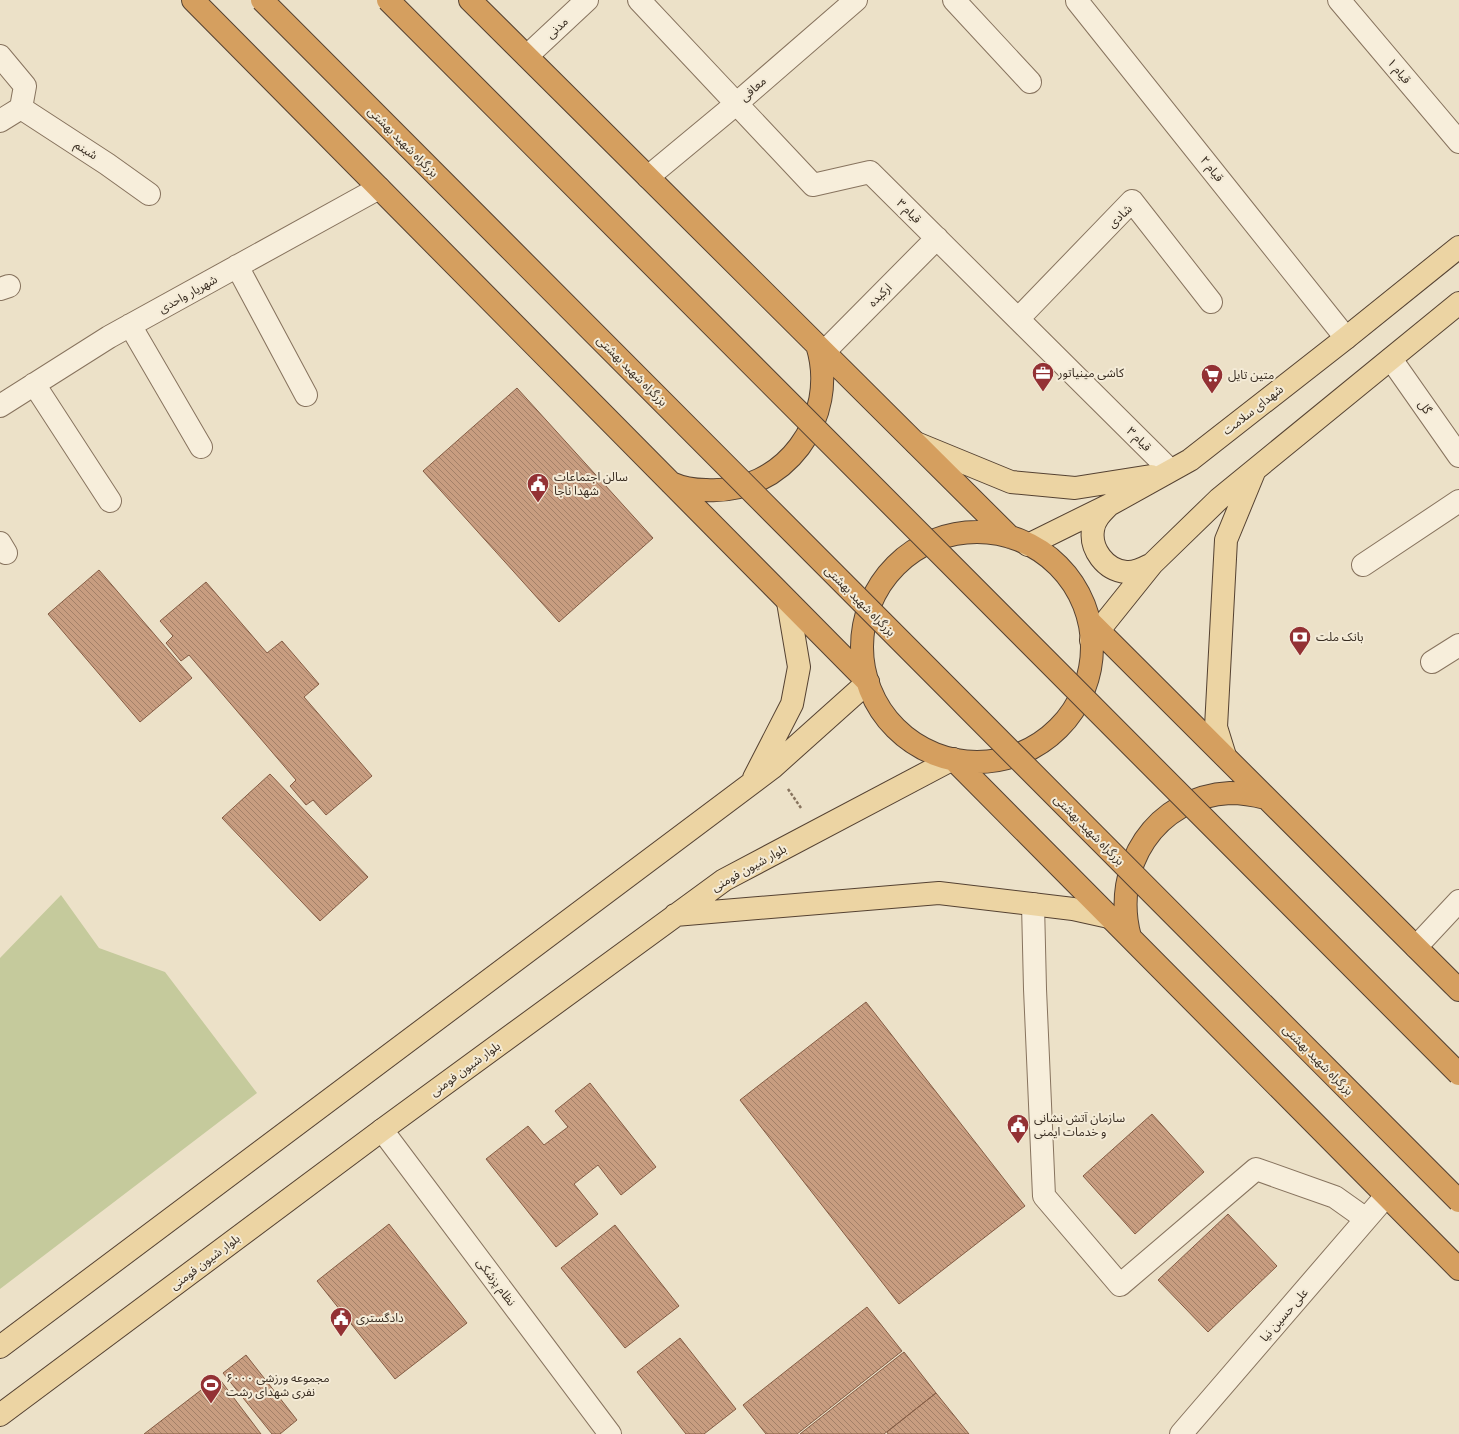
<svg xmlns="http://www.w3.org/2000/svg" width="1459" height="1434" font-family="'Source Serif 4','Noto Sans Arabic',serif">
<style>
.grass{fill:#c5ca9c}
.building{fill:url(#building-back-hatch);stroke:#855d45}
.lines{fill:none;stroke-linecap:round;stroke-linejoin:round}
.minor-casing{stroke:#87735e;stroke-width:24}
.major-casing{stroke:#554232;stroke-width:24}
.highway-casing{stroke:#554232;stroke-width:24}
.path{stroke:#87735e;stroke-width:2.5;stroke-dasharray:3 2;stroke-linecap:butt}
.minor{stroke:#f7eedb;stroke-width:22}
.major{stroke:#ecd4a3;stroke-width:22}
.highway{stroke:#d59f5f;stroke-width:22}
.highway-bridge-casing{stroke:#554232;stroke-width:24;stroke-linecap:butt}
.highway-bridge{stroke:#d59f5f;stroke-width:22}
.labels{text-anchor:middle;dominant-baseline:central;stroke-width:4;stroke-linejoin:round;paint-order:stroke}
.street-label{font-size:12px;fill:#382c21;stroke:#f4ebd7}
.poi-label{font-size:12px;fill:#382c21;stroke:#f4ebd7;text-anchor:start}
</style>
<defs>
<pattern id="building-back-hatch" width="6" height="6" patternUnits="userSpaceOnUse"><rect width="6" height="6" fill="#c89d80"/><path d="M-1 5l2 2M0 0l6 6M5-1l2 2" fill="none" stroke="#a38068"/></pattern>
</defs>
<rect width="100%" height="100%" fill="#ece1c8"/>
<path class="grass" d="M61,895L99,948L165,972L257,1093L0,1289V958Z"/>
<path class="building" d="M517,388L653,538L559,622L423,471Z
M99,570L192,678L140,722L48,614Z
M206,582L267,653L282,641L319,684L304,697L372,776L326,815L313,800L306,805L290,786L296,780L189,655L181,661L166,643L173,636L160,621Z
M270,774L368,877L320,921L222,818Z
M866,1002L1025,1206L899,1304L740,1100Z
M590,1083L656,1167L621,1195L598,1165L574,1184L598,1214L556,1247L486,1159L528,1126L544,1145L568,1127L555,1111Z
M1152,1114L1204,1172L1135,1234L1083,1176Z
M1228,1214L1277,1266L1208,1332L1158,1280Z
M389,1224L467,1323L395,1379L317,1281Z
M615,1225L679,1306L625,1348L561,1268Z
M867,1307L902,1351L797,1434H766L743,1405Z
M680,1338L736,1409L704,1434H686L637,1372Z
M904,1352L936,1393L884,1434H800Z
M246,1355L297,1420L280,1434H272L223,1373Z
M218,1377L261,1434H144Z
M936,1393L969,1434H888L887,1432Z"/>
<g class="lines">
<g class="minor-casing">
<path id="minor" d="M639,0L813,185L870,172L1170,470
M954,0L1030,82
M1339,0L1459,142
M1077,1L1346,338
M0,56L25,86L21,108L0,121
M527,56L587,0
M21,108L107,164L149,194
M648,177L736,104L856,0
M237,266L306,395
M0,289L9,286
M1018,319L1132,201L1211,302
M130,325L201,447
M824,352L937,238
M1391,359L1459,456
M34,384L110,501
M0,406L109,337L379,188
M0,543L6,553
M1363,565L1459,501
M1432,662L1459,645
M1033,904L1035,989L1044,1196L1120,1285L1256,1169L1335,1197L1366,1219
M1416,947L1459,901
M382,1130L610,1434
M1181,1434L1386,1196"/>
</g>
<g class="major-casing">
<path id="major" d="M916,443L1011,482L1075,488L1151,476
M1108,506C1101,513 1094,520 1093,530C1090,549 1105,570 1126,572C1136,573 1144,568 1152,564
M1028,545L1109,505L1190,460L1346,338L1459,247
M1091,640L1152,564L1219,499L1459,303
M1225,756L1216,727L1226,540L1254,472
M754,778L792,704L799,667L788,602
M675,915L939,893L1073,909L1109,917
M0,1347L772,768L868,682
M0,1415L382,1130L724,880L953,759"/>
</g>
<g class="highway-casing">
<path id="highway" d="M193,0L868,682
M470,0L1010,537
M671,483C682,488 694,490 706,490C784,495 840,418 817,345
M862 647a115 115 0 1 1 230 0a115 115 0 1 1-230 0Z
M1089,621L1459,990
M953,759L1459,1269
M1130,937C1111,867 1155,797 1230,793C1242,793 1254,795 1266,798"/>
</g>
<path class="path" d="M788,789L801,808"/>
<use href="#minor" class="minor"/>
<use href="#major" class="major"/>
<use href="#highway" class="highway"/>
<g class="highway-bridge-casing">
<path id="highway-bridge" d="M262,0L1459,1201
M388,0L1459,1074"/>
</g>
<use href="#highway-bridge" class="highway-bridge"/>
</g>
<defs>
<g id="office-pin" transform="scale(1.15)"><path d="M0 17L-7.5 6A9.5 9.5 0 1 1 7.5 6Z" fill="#933134" stroke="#f4ebd7"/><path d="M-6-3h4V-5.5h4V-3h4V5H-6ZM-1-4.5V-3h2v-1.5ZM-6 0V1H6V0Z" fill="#fff"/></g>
<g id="supermarket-pin" transform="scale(1.15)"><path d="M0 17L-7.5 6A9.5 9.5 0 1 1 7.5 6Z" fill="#933134" stroke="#f4ebd7"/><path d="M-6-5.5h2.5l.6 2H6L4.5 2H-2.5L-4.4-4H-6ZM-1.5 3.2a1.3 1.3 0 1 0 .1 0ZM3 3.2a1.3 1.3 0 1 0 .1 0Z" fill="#fff"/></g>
<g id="civic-pin" transform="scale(1.15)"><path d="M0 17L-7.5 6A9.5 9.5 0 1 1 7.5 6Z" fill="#933134" stroke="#f4ebd7"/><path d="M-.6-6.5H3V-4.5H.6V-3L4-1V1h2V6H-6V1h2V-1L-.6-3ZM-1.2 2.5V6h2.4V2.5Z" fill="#fff"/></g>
<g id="bank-pin" transform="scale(1.15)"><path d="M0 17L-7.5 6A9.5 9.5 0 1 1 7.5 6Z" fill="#933134" stroke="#f4ebd7"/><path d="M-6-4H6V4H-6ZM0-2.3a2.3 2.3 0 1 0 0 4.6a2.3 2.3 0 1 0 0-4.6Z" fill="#fff"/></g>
<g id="stadium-pin" transform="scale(1.15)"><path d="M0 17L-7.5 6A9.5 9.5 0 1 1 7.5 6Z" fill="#933134" stroke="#f4ebd7"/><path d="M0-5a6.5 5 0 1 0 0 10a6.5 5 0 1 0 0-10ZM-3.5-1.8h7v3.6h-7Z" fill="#fff"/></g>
</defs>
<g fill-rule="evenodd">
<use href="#office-pin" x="1043" y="373"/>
<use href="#supermarket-pin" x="1212" y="375"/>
<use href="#civic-pin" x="538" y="484"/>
<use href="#bank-pin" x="1300" y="637"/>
<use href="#civic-pin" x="1018" y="1125"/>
<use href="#civic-pin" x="341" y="1318"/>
<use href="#stadium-pin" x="211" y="1385"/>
</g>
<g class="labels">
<g class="street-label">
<text transform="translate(557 28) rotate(-43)">مدنی</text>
<text transform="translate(1399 71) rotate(50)">قیام ۱</text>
<text transform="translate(753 89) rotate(-41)">معافی</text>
<text transform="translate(403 142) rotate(45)">بزرگراه شهید بهشتی</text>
<text transform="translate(86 150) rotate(33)">شبنم</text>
<text transform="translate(1212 169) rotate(51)">قیام ۲</text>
<text transform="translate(909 211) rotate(45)">قیام ۳</text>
<text transform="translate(1120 216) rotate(-43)">شادی</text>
<text transform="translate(188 294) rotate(-29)">شهریار واحدی</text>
<text transform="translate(880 295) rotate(-45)">ارکیده</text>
<text transform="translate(632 371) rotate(45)">بزرگراه شهید بهشتی</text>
<text transform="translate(1425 407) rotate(55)">گل</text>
<text transform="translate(1253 410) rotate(-38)">شهدای سلامت</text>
<text transform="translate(1139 439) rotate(45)">قیام ۳</text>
<text transform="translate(860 601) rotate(45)">بزرگراه شهید بهشتی</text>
<text transform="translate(1089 830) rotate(45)">بزرگراه شهید بهشتی</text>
<text transform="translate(749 868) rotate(-29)">بلوار شیون فومنی</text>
<text transform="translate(1318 1060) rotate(45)">بزرگراه شهید بهشتی</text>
<text transform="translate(465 1069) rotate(-36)">بلوار شیون فومنی</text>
<text transform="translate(205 1262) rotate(-37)">بلوار شیون فومنی</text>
<text transform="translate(496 1282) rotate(53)">نظام پزشکی</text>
<text transform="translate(1284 1315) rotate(-49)">علی حسین نیا</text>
</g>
<g class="poi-label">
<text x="1058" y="373">کاشی مینیاتور</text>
<text x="1228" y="375">متین تایل</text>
<text x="554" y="477">سالن اجتماعات<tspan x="554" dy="14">شهدا ناجا</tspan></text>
<text x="1316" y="637">بانک ملت</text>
<text x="1034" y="1118">سازمان آتش نشانی<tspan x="1034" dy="14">و خدمات ایمنی</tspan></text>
<text x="356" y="1318">دادگستری</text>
<text x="226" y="1378">مجموعه ورزشی ۶۰۰۰<tspan x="226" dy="14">نفری شهدای رشت</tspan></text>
</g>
</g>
</svg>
